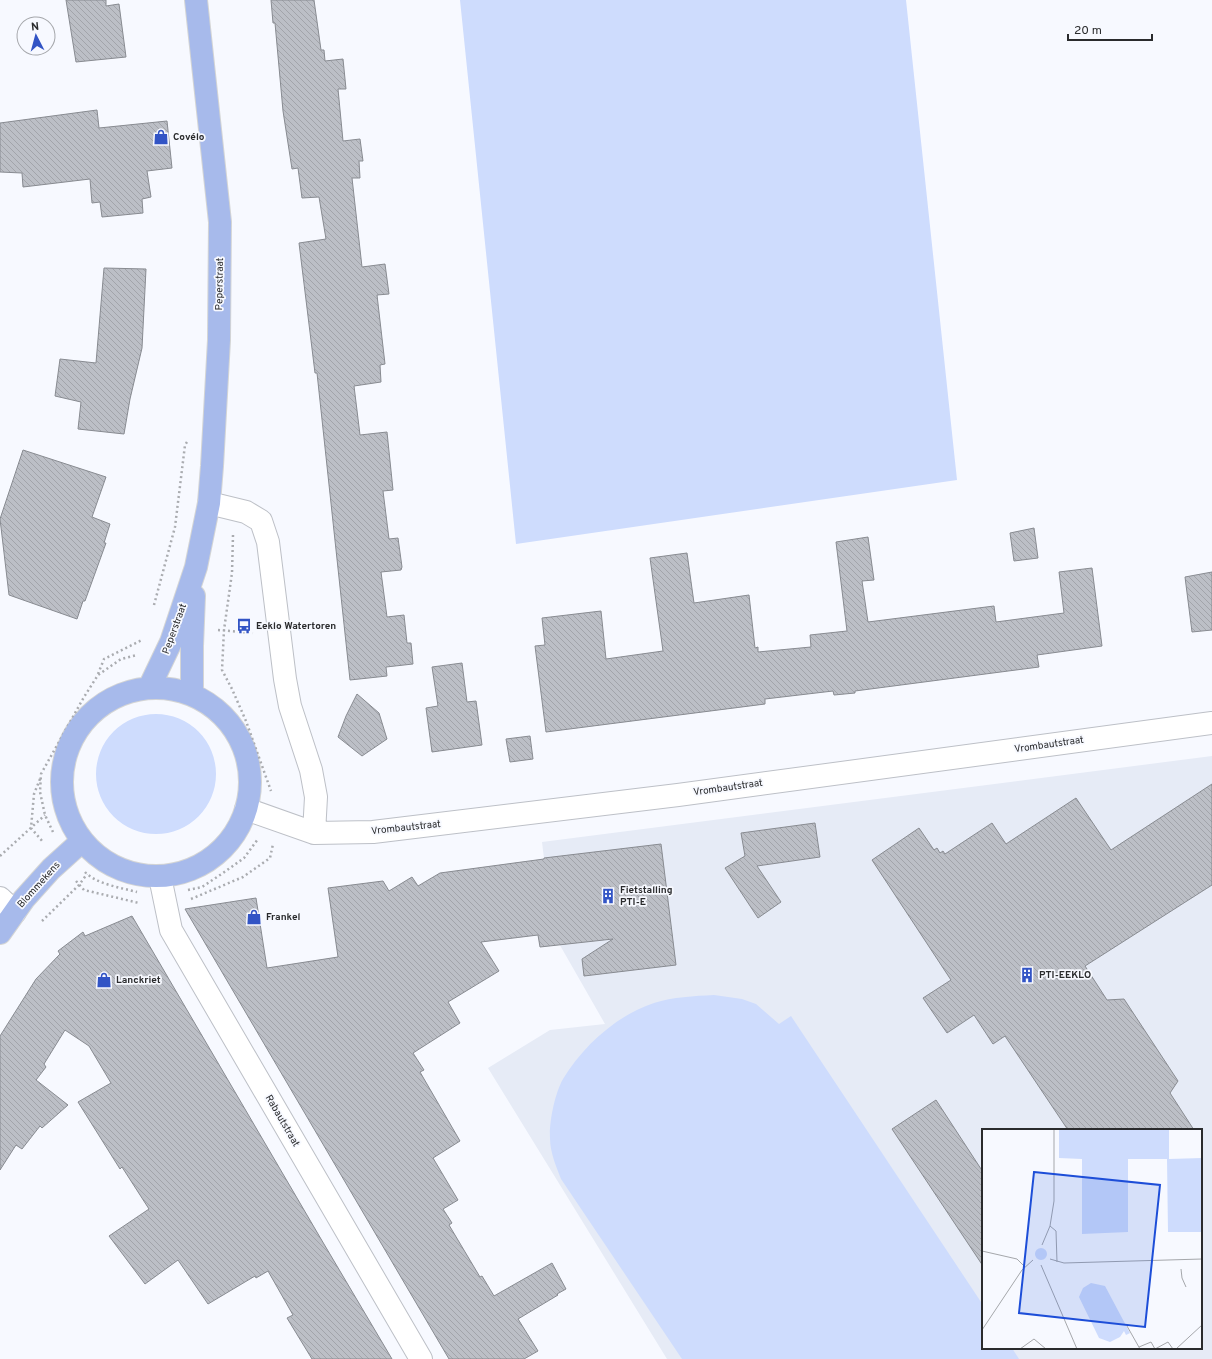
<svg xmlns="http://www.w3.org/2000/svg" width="1212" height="1359" font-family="Overpass,sans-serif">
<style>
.built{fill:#e6ebf6;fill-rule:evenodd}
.grass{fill:#cedcfd}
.building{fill:url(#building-back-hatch);stroke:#888b91}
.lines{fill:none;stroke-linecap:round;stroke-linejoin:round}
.minor-casing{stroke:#bdc0c7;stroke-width:24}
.major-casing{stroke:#d4d5d5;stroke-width:24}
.path{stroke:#aaacb0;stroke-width:2.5;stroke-dasharray:2 3;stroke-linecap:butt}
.minor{stroke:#fff;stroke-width:22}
.major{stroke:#a7baeb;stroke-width:22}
.labels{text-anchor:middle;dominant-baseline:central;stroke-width:3.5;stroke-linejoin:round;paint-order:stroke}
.poi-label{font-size:10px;font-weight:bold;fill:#2a2b2d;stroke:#f7f9ff;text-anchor:start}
.street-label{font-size:10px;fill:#2a2b2d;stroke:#f7f9ff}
.inset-road{fill:none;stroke:#a5a7ab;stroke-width:1}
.view{fill:#1d4ed8;fill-opacity:0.15;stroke:#1d4ed8;stroke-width:2}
.inset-edge{fill:none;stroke:#2a2b2d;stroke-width:2}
</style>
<defs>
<pattern id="building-back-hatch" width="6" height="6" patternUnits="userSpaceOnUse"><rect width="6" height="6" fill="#bcbfc6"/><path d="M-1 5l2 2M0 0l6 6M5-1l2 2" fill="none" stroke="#a2a4aa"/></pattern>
</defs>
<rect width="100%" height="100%" fill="#f7f9ff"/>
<path class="built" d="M1212,756V1359H667L488,1068L550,1030L605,1024L553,933L542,842ZM983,1130H1201V1348H983Z"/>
<path class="grass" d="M460,0H906L957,480L516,544Z
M96 774a60 60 0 1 1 120 0a60 60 0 1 1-120 0Z
M714,995L742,999L756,1004L779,1024L791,1016L983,1305V1348H1012L1019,1359H682L561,1179C556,1166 550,1152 550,1138C549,1122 555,1093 563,1079C583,1046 617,1015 654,1003C673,997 694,996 714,995Z"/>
<path class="building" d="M66,0H106V6L119,4L126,57L76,62Z
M271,0H314L321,50H324L325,61L343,59L346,89H338L343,141L360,139L363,161H359L360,178H352L362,267L385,264L389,294L377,295L385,364L380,365L381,382L354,386L360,435L387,432L393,490L383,491L389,539L398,538L402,567L401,570L381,572L387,617L404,615L407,643H411L413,664L386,667L387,676L350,680L317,373H315L299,243L326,239L319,197L302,198L298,168L292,169L283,111L275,23H273Z
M97,110L99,128L167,121L172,168L147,171L151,197L142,199L143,213L102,217L100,202L92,203L90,179L23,187L22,173L0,172V123Z
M104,268L146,269L142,348L130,399L124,434L78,429L81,402L55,396L60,359L96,363Z
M23,450L106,477L92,517L110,524L104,543H106L85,601H83L77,619L9,595L0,519Z
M1034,528L1038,558L1014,561L1010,533Z
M868,537L874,580L862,581L868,622L994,606L996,622L1064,613L1059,572L1092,568L1102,646L1037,655L1039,667L855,691V693L834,695L833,691L765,699V704L546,732L535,646L545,645L542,618L601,611L606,659L663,651L650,558L687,553L694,603L749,595L755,648L758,647V652L811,647L810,635L847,631L836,542Z
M1212,572V630L1192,632L1185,577Z
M462,663L467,702L476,701L482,745L432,752L426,708L438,706L432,667Z
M357,694L379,713L387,739L362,756L338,737L346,716Z
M530,736L533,759L510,762L506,739Z
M1212,784V885L1085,966L1107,1000L1124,999L1178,1081L1170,1093L1194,1130H1068L1005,1036L993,1044L974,1015L947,1033L923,998L951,980L872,860L919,828L934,850L937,848L940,853L943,851L945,854L992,823L1006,844L1076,798L1111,850Z
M815,823L820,857L757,866L781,902L758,918L725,868L745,856L741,833Z
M661,844L676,965L584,976L582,959L613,939L540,947L538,935L481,942L499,971L448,1002L460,1023L413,1053L424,1070L420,1072L460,1141L433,1158L458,1200L443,1209L452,1223L449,1225L480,1277L482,1276L494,1296L552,1263L566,1289L557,1294L558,1295L518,1319L538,1351L524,1359H449L185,909L256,898L267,968L338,957L328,888L383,881L389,891L412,877L418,886L440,873L544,859V858Z
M132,916L321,1239L392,1359H312L287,1318L293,1315L268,1271L256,1278L255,1276L208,1304L178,1260L145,1284L109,1236L149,1209L122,1167L120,1169L78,1102L111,1083L89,1046L65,1030L44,1064L46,1067L36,1080L68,1105L42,1128L40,1126L22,1149L16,1145L0,1170V1036L36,979L60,954L58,951L83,932L85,936Z
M936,1100L983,1172V1266L892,1129Z"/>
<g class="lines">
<g class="minor-casing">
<path id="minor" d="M209,503L246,512L261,521L268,542L285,679L290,706L311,770L316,797L314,833
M246,809L314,833L373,832L678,795L1212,723
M160,877L171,930L421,1359
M0,898L15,912"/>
</g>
<g class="major-casing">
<path id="major" d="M149,688L171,642L196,567L209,503L212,466L219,340L220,222L196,0
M62 782a94 94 0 1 1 188 0a94 94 0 1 1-188 0Z
M192,695V646L194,596
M0,933L24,899L51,869L82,841"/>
</g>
<path class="path" d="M233,535L232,573L224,630L222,670L232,689L246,721L271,791
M154,605L175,527L185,445L187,442
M218,630L253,633
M98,674L104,659L142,640
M40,779L34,794L31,828L43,842
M53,832L45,815L40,792L41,774L84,697L98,675L121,659L137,655
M0,856L45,815
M85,872C96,884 122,888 137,892
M76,881L84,890L139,903
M188,890L202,887L223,873L244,858L258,839
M191,899L243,877L270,858L273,844
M42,921L79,885L87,874"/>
<use href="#minor" class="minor"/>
<use href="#major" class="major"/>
</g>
<defs>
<g id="shop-bare" transform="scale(1.2)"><path d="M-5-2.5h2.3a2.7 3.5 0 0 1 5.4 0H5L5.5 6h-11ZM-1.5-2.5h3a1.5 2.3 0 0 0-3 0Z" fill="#3254c5" stroke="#f7f9ff" stroke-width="2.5" paint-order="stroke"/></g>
<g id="bus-bare" transform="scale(1.2)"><path d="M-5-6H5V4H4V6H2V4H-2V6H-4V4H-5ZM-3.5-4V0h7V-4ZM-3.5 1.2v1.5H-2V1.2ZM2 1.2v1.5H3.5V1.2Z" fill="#3254c5" stroke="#f7f9ff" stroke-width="2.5" paint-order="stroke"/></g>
<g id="building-bare" transform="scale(1.2)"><path d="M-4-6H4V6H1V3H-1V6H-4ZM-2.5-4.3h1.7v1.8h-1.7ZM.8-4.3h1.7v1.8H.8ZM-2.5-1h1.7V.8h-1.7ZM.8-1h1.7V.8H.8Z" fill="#3254c5" stroke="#f7f9ff" stroke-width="2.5" paint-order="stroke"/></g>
</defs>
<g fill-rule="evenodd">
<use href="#shop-bare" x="161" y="137"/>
<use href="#bus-bare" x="244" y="626"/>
<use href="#building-bare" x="608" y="896"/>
<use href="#shop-bare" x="254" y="917"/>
<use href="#building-bare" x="1027" y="975"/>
<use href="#shop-bare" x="104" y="980"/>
</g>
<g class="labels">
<g class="poi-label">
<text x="173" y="137">Covélo</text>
<text x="256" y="626">Eeklo Watertoren</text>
<text x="620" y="890">Fietstalling<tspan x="620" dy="12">PTI-E</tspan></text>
<text x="266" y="917">Frankel</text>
<text x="1039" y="975">PTI-EEKLO</text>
<text x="116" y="980">Lanckriet</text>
</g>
<g class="street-label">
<text transform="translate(220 284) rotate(-89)">Peperstraat</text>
<text transform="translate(175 629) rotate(-70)">Peperstraat</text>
<text transform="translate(1049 745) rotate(-8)">Vrombautstraat</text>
<text transform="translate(728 788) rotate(-8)">Vrombautstraat</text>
<text transform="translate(406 828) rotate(-6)">Vrombautstraat</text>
<text transform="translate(39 885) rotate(-48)">Blommekens</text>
<text transform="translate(282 1121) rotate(60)">Rabautstraat</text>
</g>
</g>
<g transform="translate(982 1129)">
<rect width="220" height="220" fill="#f7f9ff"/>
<path d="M77,0H187V30L220,29V103H186L185,30H146V103L100,105V30L77,29ZM53 125a6 6 0 1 1 12 0a6 6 0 1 1-12 0ZM109,154L123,157L148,204L144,206L142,202L138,208L128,213L117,209L97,168L101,159Z" fill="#cedcfd"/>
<path class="inset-road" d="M68,97L74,102L75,133M60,116L68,97L72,72V0M0,122L35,130L43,138M68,130L82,134L220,130M59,136L95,220M199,140L200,149L204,158M145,197L158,220M0,201L40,141L51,131M157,218L169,213L173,220M38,220L52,210L64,220M173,220L186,213L191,220M194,220L220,196"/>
<path class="view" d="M52,43L178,56L163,198L37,184Z"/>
<rect width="220" height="220" class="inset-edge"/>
</g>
<g transform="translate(36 36) rotate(354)"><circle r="19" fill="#f7f9ff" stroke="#a5a7ab"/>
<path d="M0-3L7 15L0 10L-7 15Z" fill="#3254c5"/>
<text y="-6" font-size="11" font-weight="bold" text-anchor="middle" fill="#2a2b2d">N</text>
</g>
<path d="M1068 34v6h84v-6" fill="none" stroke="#2a2b2d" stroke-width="2"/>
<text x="1074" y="34" font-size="12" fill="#2a2b2d" stroke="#f7f9ff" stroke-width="3" paint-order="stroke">20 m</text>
</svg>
